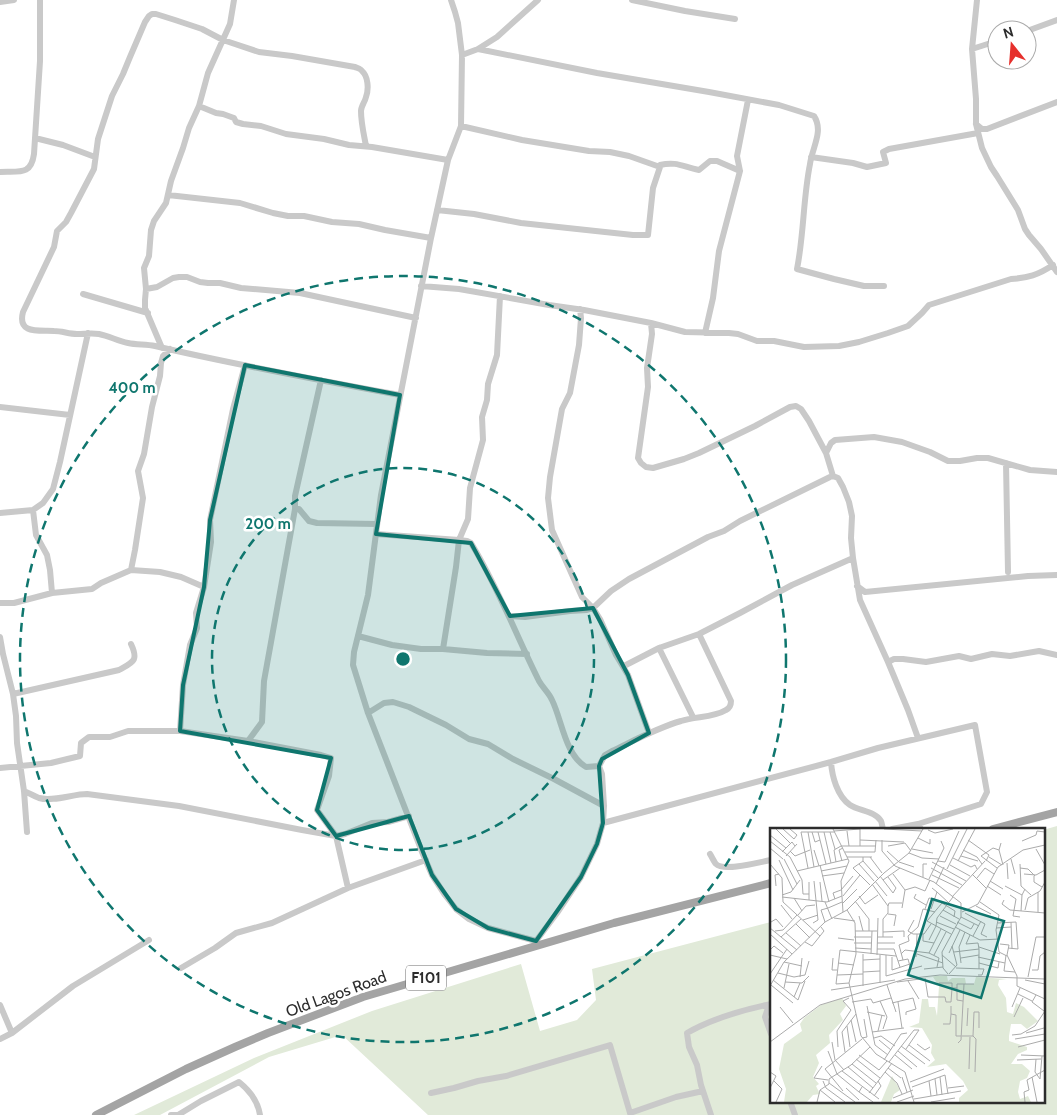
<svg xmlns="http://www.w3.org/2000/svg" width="1057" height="1115" font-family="Cabin,sans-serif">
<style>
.green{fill:#e1ead9}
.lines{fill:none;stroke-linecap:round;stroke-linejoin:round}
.minor{stroke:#c9c9c9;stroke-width:6}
.major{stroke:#a4a4a4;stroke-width:8}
.marked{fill:#0f766e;fill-opacity:0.2;stroke:#0f766e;stroke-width:4;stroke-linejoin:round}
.ring{fill:none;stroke:#0f766e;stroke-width:2.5;stroke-dasharray:9 6}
.labels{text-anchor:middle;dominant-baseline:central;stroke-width:5;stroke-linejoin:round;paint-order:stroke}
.shield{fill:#fff;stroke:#6b6b6b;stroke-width:1}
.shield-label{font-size:15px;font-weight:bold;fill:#2c2c2c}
.street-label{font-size:16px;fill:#2c2c2c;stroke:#fff}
.inset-road{fill:none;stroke:#ababab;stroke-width:1}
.view{fill:#0f766e;fill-opacity:0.15;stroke:#0f766e;stroke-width:2.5}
.inset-edge{fill:none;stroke:#2c2c2c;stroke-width:2.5}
.centre{fill:#0f766e;stroke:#fff;stroke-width:2.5}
.ring-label{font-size:15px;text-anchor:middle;font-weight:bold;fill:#0f766e;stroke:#fff;stroke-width:5;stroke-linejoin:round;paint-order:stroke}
</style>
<rect width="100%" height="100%" fill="#fff"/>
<path class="green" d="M1057,826V1115H428L342,1035L269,1057L160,1115H134L254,1058L372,1011L521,964L540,1031L577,1020L596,1000L592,969L771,922V1101H1043V830Z"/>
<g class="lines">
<path class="minor" d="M451,0L455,12L458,23L462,55L461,126L448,160L431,238L381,495L368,595L354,652L353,665L368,713L422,852L432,875L445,895L456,909L469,919L488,928L536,941L538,946
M632,0L685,11L735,19
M977,0L972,49L976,99V124L982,148L991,167L997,176L1018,210L1025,229L1029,235L1041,249L1057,272
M0,2L14,0
M1027,31L1057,20
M478,49L597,73L709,92L779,105L814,116C824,131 812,148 810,164C803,199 804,234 797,269L834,279L864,286H884
M972,49L997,41
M462,55L478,49L497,37L538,0
M199,106L216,113L223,114L234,118L236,122L243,124L261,126L286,134L324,139L349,145L372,147L448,160
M976,124L982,129H987L1057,102
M461,126L522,140L589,151L610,152L629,156L660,167V165C677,161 683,167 699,170L710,161H717L740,171
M35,138L63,145L95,157
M366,146C364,135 361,123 361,111C361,106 365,102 366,97C369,89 368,76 362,71C361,69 357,68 355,67L292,56L259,52L223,40L202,29L175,20L156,14H152L149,16L145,22L130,57L123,74L112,96L98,139L94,169L71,213L66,222L57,231L54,247L23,312C17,335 40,330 54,331C62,331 69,334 77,334C84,334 92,333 99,334C109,336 118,341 128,343C137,345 146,344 155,346C236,365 318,380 400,395
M811,157L853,163L867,167L886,163L883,152L889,149L978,133
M0,172C19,171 31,176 34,154L40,61V0
M168,195L240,203L273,213L288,216H304L332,222L359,224L385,230L431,238
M437,210L474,214L521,223L633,235H648L653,188L660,167
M421,286L459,289L549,305L584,310L651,323L685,332L729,333L738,334L757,341H774L804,347L839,346L859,342L888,333L908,326L922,313L929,305L1011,279C1028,278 1038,275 1053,265
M146,289L157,287L173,278L179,277H187L200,282L208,283H220L241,288L300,293L416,318
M83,294L148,313
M580,309L581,318L579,345L570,393L562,409L550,477L548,498L552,530L582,597L593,608L600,619L616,655L628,675L649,733
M651,323L652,334L647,368L648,387L638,458L641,463L646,467L653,468L684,459L699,453L755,426L790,407L796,406L801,409L809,421L826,453L833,476
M705,333L713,298L719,251L740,171L737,156L748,100
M162,348L145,308V300L146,289L144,268L149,256L151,230L154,221L166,203L171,181L183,148L189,128L199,106L208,73L230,24L234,0
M0,407L70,415
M826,453L831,443L835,440L874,437L902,442L930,452L948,461H960L977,458H988L1030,470L1057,472
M1006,463L1008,572
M295,509H299L309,521L317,523L377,524
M33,510L36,535L47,555L50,570L52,593L92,589L101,583L131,570L160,572L181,577L204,587
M0,513L33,510L43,503L53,489L60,462L88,333
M376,534L459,540L467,541L471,543C498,587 516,635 539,681C543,688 549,693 552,700C562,720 565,755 586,767L599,766
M131,570L135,550L143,498L138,471L144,454L152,407L160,376L161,363L163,356L170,349
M857,586L865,592L1028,576L1057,575
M0,603H14L52,593
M510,616L525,617L570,611L587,610L593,608L611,591L629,579L708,537L724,531L740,521L830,477L833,476L838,478L843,487L849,502L852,516L851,538L853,558L860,600L888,662L908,710L918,738
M358,636L392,645L421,649H443L487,653L527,654
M0,637L3,654L13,694L16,716L17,743L24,791L27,832
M659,648L693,717
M443,649L456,567L459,540L468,519L470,488L483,440L482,417L487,400L488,384L497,355L500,296
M888,662L894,659H903L926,662L959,656L971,659L992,654L1010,656L1039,651L1057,655
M624,666L659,648L699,634L740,613L792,585L853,558
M13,694L119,670C133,662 139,661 131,644
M368,713L384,703L393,702L409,707L446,725L469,739L488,744L513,759L554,779L604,806
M180,731L183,685L190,645L197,628L196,613L204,587L211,542L210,520L233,409L245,365
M248,741L262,722L264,681L295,509V496L321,380
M831,762C832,776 837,796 850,805C859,811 875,811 881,821C882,823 882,826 883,829
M599,766L605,755L612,751C635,740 657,728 681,721C695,716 713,718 726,710C730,708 731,705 731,701L699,634
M0,768L51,763L80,756L81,743L89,737H110L128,731H180L248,741L321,755L331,758L329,776L317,810L336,836L348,888
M24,791C29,793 34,796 39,798C53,802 73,794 87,794L179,806L302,830L336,836L345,834L372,823L388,822L409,816
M603,823L831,762L878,748L975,725L987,792L981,804L918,824
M892,829L918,824L921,829
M710,854C712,857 714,862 716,864C724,872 760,862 771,860
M536,941L557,913L581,877L597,844L603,823L604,806L602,774L599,766
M181,968L215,948L236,933L272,923L348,888L426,860
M0,1005L12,1033
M769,1005L765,1017L771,1034
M0,1039L12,1033L73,986L149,940
M431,1093L454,1088L478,1081L506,1076L610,1045L630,1113
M790,1101L795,1115
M171,1115H178L201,1101L239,1082C249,1090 258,1102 260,1115
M631,1115L630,1113L676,1097L703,1091
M711,1115L701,1085L697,1065L689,1047L687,1033C713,1018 742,1010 771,1004"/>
<path class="major" d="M993,829L1057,812
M96,1115L186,1069L235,1047L268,1033L363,997L614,923L771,883"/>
</g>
<path class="marked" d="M245,365L400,395L376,534L471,543L510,616L593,608L628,675L649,733L602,759L599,766L603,823L597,844L581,877L536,941L488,928L456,909L432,875L409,816L336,836L317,810L331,758L180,731L183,685L204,587L210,520Z"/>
<g class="ring">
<circle cx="403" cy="659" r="191"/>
<circle cx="403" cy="659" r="383"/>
</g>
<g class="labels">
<rect class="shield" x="406" y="965.5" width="40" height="25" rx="4"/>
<g class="shield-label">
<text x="426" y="978">F101</text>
</g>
<g class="street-label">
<text transform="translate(336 994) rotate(-20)">Old Lagos Road</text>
</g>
</g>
<g transform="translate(770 828)">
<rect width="275" height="275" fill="#fff"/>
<path d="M166,148H177L178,153L182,150H195L196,156H204L206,149L237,151L229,152L228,157L236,170L237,184L243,186L246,175L254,179L268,193L257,201L251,196H241L239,208V213L257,219V222L248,226L241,236H252L260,243L257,250L250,253L248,264L250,271L258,268L261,274H189V270L198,262L193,253L176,236L157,239L165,232L161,225L162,217L152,200L139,199L149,195L152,171H158L159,179H165L167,188L169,158L163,149L130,154ZM72,170L76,178L70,186L73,192L59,207L60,215L46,227L49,235L43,249L49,256L46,258L50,266L43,267L37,274H14L16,261L9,241L14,216L32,203L30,196L34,190L51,177ZM122,248L130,262L124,266L121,274H111Z" fill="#e1ead9"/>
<path class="inset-road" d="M6,1L20,15M13,1L24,11L27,7L20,1M63,1L79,33L71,53L73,84M114,1L152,3M158,2L165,5L183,1M64,3L90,1M77,3L79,18M38,4L44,39M42,4L45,14L50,12M48,4L56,36M54,4L61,35M60,4L65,21M0,7L16,20M148,10L160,16V11M90,12L134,14M112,12V23L125,38L164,54L191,75V89L172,124L173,140L178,146M198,12L219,27L216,33M0,13L20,29L32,52L33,66H39M252,13L266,7L267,3L275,4M231,15L229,22L233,37M71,18H106M90,18V1M118,18L135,15L141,23M0,20L13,31M142,21L163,25M266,21L275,37M44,22L49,38M193,22L207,29L212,36M20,23L25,28L40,22M117,23L129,34M12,24L22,14L25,18M75,24H105L106,12M139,25L152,30L169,31M16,28L27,16M191,28L208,33M77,29H102M93,29V33L83,40L100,57M100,29L112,45M219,29L232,37M183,30L201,39L205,37L207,41M14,31L27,56M241,31L245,46M9,32L23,62M72,33L69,22L73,20M93,33L108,50M168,33L175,34L189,3M188,33L205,1M66,34L64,22L71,18M129,34L144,39M162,34L196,53M237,35L238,51M0,36L12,50L13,74L50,108M89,36L104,53M250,36L251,58L261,67M50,37L59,74M180,37L200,48M38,40L31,4H65M161,40L192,57M227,40L211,28L223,20L229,22M250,40L258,41L265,48M177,41L197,1M27,43L78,31M51,43L77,38M123,46L135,62M202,46L216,60M254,46L266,47L275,42M162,47L189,60M52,48L74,45M110,48L123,65L126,60L118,49M264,48V54L272,59M153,49V36H157M207,50L215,40L224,46M159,51L174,20L171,13M113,52L130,40M105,53L117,68M220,53L233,61M39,54V72M50,54L52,73M102,56L118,78V85L113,91V109M166,56L174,39M6,58L5,47L9,46M217,58L231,67M235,58L252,67M135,62L145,59L155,63L160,52M167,64L179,75M146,66L144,70L156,77M12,67L21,64L30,52M240,67L246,71L243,88L250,89M73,68L90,47M89,68L95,76L108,67M12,69L57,74L72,68M182,69L215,33M24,70L32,83M65,71L63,65L71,62L83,48M234,72L232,76L240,82L275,85M85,73L99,91V103M55,74L62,91M210,74L229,87L226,102L229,124L237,128M73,75L87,61M11,77L22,91M118,78L119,75H132M206,78L221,86M58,80L72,74M132,80L135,62M155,81L159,70L165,71M161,81L167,64L162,60M77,82L85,95L86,126L79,155L91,208L106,226L135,244L144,274M173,82L189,91M255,82L258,70L270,63L275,54M251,83L252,67L255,61M192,84L208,76L228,39L253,22L275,17M268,84V64M195,85L215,96L211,106L217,109M118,86L126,87L124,98M28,87L36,78L45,77M89,88L93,103M170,88L186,96M191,89L209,98M64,90L85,93M33,92L48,87M144,92L138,103L143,106H154L161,96M1,94L6,91L13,99M55,94L51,82L58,80M166,94L184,101M187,94L201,101L204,96M241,94L242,121M43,95L48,92L44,53M228,95L246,94L248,121L238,120M26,96L40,110M166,98L167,90L183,69M185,99L210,112L229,111M0,100L27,122M226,100L241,99M5,103L13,102L27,87M85,103H107M113,104L134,103V109M16,105L31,118M0,106L22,126M153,106V113L164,115M181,106L157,93L172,75L185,83L184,89M200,107L196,116L208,115L209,121M203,108L211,93M11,109L31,91M84,109H101M107,109H123M68,110L84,112M159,112L166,98M35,114L42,118L54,103L51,99M84,115H101M107,115H125M230,116L239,117L237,127L247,148V158L275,171M209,119L230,126M85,120L101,121M107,121H124L130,139M0,122L4,118L13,125M184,124L209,121V141M159,125L171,101M179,125L190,102M101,126L102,103M131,126L135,122L159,125L169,130L167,139M147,126L173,135M0,127L17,131M107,127L108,90M116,127V148L152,138M164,127L176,104M172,127L186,139M236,127L234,143L245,144M122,129V142L140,136M146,129L147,106M208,129L235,135M63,130L62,142H67M191,130L209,127M93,132L110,131M133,132L129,117L139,113L138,108L148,99L153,81L165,84M128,133L138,131L141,142M14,134L32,138M68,135L84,137M191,135L189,119L195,104M209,135L228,140L229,134M186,140L214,141L212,147H208M154,141L173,139M262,142H268L270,128L275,124M93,144L110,143M8,145L24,149L35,147L39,133M0,146L17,121M179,146L187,137L182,118M67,147L93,146M30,149L32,130M258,149L266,109H275M155,150L158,169H175L176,174H181L182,160H187M3,152L28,172L35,153M255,152L275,156M138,153L149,171M15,154L32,155L39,148M127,154L150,151M79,155L66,156L70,122L126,128M110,155V127M169,155H182V160M1,157L23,175M117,157L126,184M0,158L14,134L55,94L77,82L114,45L139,25L153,1M93,158V126M14,160L19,136M61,162L125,152M248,166L262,173M266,167L262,174L274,183M24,169L30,155M110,173L117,189L113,201M193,173L187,172V156H204M82,174L101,171L103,175L121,170M128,174L132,200M122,175L143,170L146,181L136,184V187M97,178L105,217L118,227M181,178V186L186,187V208H191M10,179L23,195M242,179L250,160M97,184L115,188M244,189L253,170M81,192L86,214M173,196H180L181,186M77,198L80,219M197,198L198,180M108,203L112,187M102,204L134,200M256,205L274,200M242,207L251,206L265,198L275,183M192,208H203L204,184H209V200M203,208L206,211L205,244M92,210L97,209L94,191M104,210L111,208L125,218M245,211L275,206M109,212L121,222M0,214L50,177L135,151L170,147L275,151M62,214L65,232L74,242M188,215L191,212L194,156M147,216L155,222L160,219M139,217L160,233M131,218L155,236M68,219L67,203L81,182L73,173L79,170M248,219L275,212M136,221L149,202M58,223L67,246M128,223L147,239M75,224L72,204L86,186M89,227L109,242L117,233M125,227L142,241M251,227L275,228M86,231L110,250M266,231L265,244L270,251L272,228M114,232L131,206L137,205M247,232L271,231M119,234L144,202H149M82,236L106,255M52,238L44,250L58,252M78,239L103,260M118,240L131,250M199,241L200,209M72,243L109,271M0,244L6,248L0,260M115,244L127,255L132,266M67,246L89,264M132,249L137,264M170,249L172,267M262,249L267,274M165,251L167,267M4,253L12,261L6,274M53,253L56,260L75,274M159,253L161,268M140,254L174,241M59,255L85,274M92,259L89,264L103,274M142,259L175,247L178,266M76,260L89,272M178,260L194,258M50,262L65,274M73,263L55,241L92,211M99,265L122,235M104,268L111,258L108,253M123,270L143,262M144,271L191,263M47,274L50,262L59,256V251L81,237L100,219M127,274L144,268M161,274L185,270M255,274L254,264L259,262L257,252L275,242"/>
<path class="view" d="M162,71L234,93L211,170L138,147Z"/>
<rect width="275" height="275" class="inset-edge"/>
</g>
<circle cx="403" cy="659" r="8" class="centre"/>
<g class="ring-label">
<text x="132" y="393">400 m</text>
<text x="268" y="529">200 m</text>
</g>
<g transform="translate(1012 45) rotate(343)"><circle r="24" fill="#ffffff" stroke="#ababab"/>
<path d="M0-4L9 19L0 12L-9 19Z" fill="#e6302c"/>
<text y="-8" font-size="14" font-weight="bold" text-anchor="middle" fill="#2c2c2c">N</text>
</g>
</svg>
